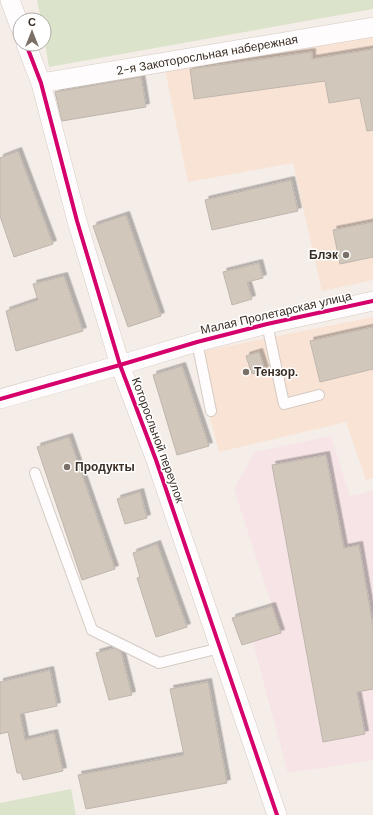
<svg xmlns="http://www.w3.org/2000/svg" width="373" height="815" font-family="'DM Sans',sans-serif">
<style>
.built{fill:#f9e3d5}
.industrial{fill:#f6e4e6}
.green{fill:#dce3cb}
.building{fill:#d2c7bb;stroke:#bfb6ae;filter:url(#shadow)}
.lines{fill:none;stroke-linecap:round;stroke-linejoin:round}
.service-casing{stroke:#d5cbc4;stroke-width:12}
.minor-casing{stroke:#d5cbc4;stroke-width:20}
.service{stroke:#fefcfc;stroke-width:10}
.minor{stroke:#fefcfc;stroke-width:19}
.cycleway-casing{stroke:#fff;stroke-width:6}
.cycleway{stroke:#d6006c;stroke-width:4}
.poi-dot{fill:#7b7068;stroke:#fff;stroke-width:1.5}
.labels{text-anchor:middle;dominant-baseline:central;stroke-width:3;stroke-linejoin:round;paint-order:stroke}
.street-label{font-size:12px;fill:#392c23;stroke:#fff}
.poi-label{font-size:12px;font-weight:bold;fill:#392c23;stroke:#fff;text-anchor:start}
</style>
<defs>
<filter id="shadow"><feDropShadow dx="3.5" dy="-3.5" stdDeviation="0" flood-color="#0004"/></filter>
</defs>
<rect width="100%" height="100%" fill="#f5ede8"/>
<path class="built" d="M373,22V280L322,291L293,163L188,182L163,60Z
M373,317V478L366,480L346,422L219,452L193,353Z"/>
<path class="industrial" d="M331,436L350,496L361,494L373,490V760L288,773L253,643L242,645L232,618L272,606L234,489L255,452Z"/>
<path class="green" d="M37,0H373V9L49,67L44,38V20H41Z
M71,789L76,815H0V803Z"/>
<path class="building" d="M373,49V130L367,131L360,98L329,103L325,81L194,99L190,69L312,52V59Z
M141,77L146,107L62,121L55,92Z
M18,151L53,244L14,257L0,216V158Z
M291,180L298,211L212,230L205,200Z
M126,215L161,316L128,327L93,226Z
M373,222V257L340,264L333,230Z
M259,263L263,278L247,282L252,299L232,305L223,272Z
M64,276L83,331L16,351L6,311L38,300L33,284Z
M373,327V369L320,382L310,341Z
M259,352L265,370L252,374L246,356Z
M182,366L209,446L177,455L153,375Z
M69,437L115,569L82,580L37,447Z
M326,455L344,548L359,545L373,626V689L357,692L365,734L323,742L272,465Z
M140,492L147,518L125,524L117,499Z
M157,544L187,627L156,637L137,578L140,577L133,553Z
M272,606L281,633L242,645L232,618Z
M114,648L121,652L132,695L109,700L96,653Z
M50,670L57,706L20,714L25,740L54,733L63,771L23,780L21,773H17L8,732L0,734V682Z
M208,682L227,783L86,809L78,775L184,755L170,689Z"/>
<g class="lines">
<g class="service-casing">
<path id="service" d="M267,324L284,404L319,395
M197,342L211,411
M35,473L92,630L159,663L220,648"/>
</g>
<g class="minor-casing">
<path id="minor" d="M10,0L20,27
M26,44L41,83L77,221L120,365L156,460L277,815
M41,83L373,27
M0,399L120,365L197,342L267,324L373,301"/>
</g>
<use href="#service" class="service"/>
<use href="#minor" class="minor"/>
<g class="cycleway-casing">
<path id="cycleway" d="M26,44L41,83L77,221L120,365L156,460L277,815
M0,399L120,365L197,342L267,324L373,301"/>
</g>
<use href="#cycleway" class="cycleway"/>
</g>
<g class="poi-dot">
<circle cx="346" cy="255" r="4"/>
<circle cx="246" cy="372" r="4"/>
<circle cx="67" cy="467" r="4"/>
</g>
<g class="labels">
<g class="street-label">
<text transform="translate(207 55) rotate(-10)">2-я Закоторосльная набережная</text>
<text transform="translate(276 313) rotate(-13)">Малая Пролетарская улица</text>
<text transform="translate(158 440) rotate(70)">Которосльной переулок</text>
</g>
<g class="poi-label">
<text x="338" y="255" text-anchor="end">Блэк</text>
<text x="254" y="372">Тензор.</text>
<text x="75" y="467">Продукты</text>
</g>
</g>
<g transform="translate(32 32)"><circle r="19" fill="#ffffff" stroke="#b0aba7"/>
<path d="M0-3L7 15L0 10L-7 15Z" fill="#7b7068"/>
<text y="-6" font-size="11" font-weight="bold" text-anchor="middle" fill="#392c23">С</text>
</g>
</svg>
